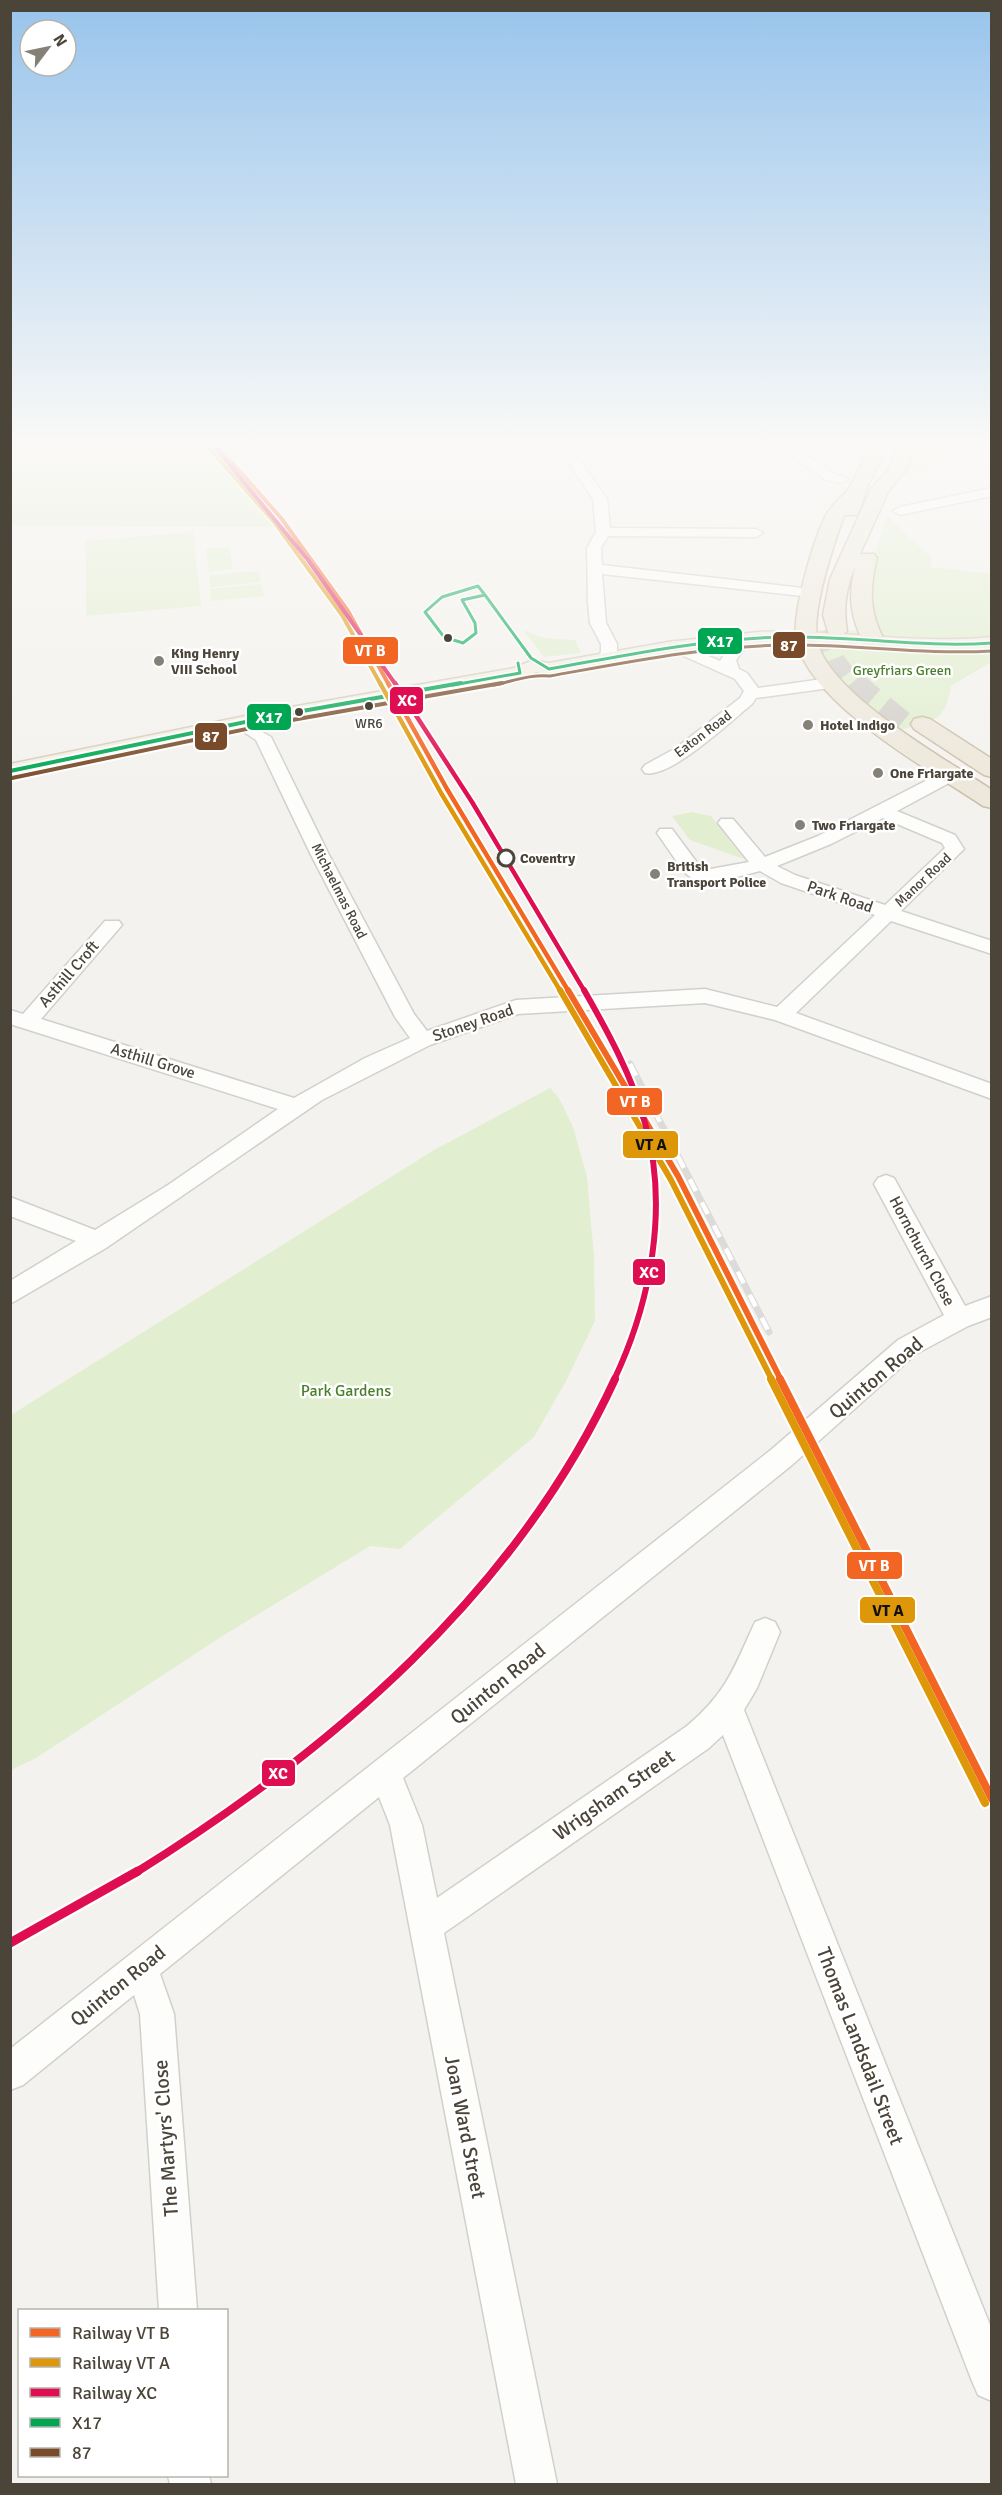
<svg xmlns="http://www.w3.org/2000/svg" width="1002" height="2495" font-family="Signika,sans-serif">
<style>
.green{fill:#e1eecf}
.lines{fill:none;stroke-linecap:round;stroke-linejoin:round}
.highway-tunnel-far1{stroke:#d2cfca;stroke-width:20;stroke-dasharray:20 10;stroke-linecap:butt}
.highway-tunnel{stroke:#d2cfca;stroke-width:25;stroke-dasharray:25 13;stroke-linecap:butt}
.minor-casing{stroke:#d2d0cb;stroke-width:3}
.major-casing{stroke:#d6cebb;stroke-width:3}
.highway-casing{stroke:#ccbfa9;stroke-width:3}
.minor{fill:#fdfdfc;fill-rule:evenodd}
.major{fill:#f2efe6;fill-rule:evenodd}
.highway{fill:#ede8db;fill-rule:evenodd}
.rail-casing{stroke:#dbdbda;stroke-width:7}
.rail{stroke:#fff;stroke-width:4.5;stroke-dasharray:13;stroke-linecap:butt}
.bus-1-far1-casing{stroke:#fff;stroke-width:6}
.bus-1-casing{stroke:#fff;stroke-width:8}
.bus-2-far1-casing{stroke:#fff;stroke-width:6}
.bus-2-casing{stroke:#fff;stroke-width:8}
.bus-1-far1{stroke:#00a651;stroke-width:3}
.bus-1{stroke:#00a651;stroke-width:4}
.bus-2-far1{stroke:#7a4b2a;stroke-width:3}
.bus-2{stroke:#7a4b2a;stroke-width:4}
.rail-1-far3-casing{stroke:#fff;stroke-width:7}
.rail-1-far2-casing{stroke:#fff;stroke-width:8}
.rail-1-far1-casing{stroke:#fff;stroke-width:10}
.rail-1-casing{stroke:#fff;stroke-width:12}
.rail-2-far3-casing{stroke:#fff;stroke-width:7}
.rail-2-far2-casing{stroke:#fff;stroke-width:8}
.rail-2-far1-casing{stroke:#fff;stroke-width:10}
.rail-2-casing{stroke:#fff;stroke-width:12}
.rail-3-far4-casing{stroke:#fff;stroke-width:7}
.rail-3-far3-casing{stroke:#fff;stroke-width:8}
.rail-3-far2-casing{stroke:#fff;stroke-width:10}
.rail-3-far1-casing{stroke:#fff;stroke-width:12}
.rail-3-casing{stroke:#fff;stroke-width:14}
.rail-1-far3{stroke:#f26522;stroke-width:4}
.rail-1-far2{stroke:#f26522;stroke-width:4.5}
.rail-1-far1{stroke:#f26522;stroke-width:6}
.rail-1{stroke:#f26522;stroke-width:8}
.rail-2-far3{stroke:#dd9709;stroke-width:4}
.rail-2-far2{stroke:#dd9709;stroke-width:4.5}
.rail-2-far1{stroke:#dd9709;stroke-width:6}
.rail-2{stroke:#dd9709;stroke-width:8}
.rail-3-far4{stroke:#df0d52;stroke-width:4}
.rail-3-far3{stroke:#df0d52;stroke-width:4.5}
.rail-3-far2{stroke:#df0d52;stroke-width:6}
.rail-3-far1{stroke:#df0d52;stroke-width:8}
.rail-3{stroke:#df0d52;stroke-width:9}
.bus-dot{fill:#4b4439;stroke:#fff;stroke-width:2}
.poi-dot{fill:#868178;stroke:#fff;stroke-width:2}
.stop-dot{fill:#fff;stroke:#4b4439;stroke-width:3}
.labels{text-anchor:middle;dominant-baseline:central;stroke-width:5;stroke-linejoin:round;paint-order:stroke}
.far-poi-label{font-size:14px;font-weight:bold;fill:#4b4439;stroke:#fff;text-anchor:start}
.far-park-label{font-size:14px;fill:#4a7f2a;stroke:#fff}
.bus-label{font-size:14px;fill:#4b4439;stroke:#fff}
.far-street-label{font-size:14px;fill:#4b4439;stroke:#fff}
.far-stop-label{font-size:14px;font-weight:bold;fill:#4b4439;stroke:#fff;text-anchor:start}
.street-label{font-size:16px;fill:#4b4439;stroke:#fff}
.park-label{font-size:16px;fill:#4a7f2a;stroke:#fff}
.near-street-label{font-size:20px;fill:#4b4439;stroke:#fff}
.line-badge{stroke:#fff;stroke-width:2}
.badge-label{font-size:16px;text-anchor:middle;font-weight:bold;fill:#fff}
.pale-badge-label{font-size:16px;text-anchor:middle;font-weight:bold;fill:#111}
</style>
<rect width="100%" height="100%" fill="#f4f2ee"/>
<path class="green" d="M11,442H201L274,527L11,526Z
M928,450L952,463L904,475L912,454L921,455Z
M887,516L932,558L930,567L991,574V640L960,651L991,649V662L951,686C945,723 932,721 900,730L863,704L826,665L812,630L870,631L863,590Z
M193,532L201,606L86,616V541Z
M230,547L233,569L209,572L206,549Z
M259,571L261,582L210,587L209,575Z
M261,584L264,596L211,601L210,589Z
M523,630L544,638L575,640L581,653L544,657Z
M692,812L711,816L744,859L690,840L672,816Z
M550,1088L559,1098L573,1127L587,1177L594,1257L595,1321L566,1381L534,1437L400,1549L370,1546L224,1635L36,1758L11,1770V1415L434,1150Z"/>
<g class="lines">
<path class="highway-tunnel-far1" d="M823,631L835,661L854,685"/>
<path class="highway-tunnel" d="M853,683L908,728"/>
<g class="minor-casing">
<path id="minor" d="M555,442H567L607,499L610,528L756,529L763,533L756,537L608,536L601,548L602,565L811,589L818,593L811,597L602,574L606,623L617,644V653L609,662H597L595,659L601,652V644L590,623L588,603L587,548L596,532L593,499Z
M773,442H787L835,474L848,479L841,483L826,480Z
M847,442H859L856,450L851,451L845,447Z
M930,442H965C958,449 926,453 919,446Z
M992,488V496L900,515L893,511L900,507Z
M674,641L720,661L730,646H742L744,649L736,660L739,669L747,673L758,688L830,678L838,683L830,688L756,698L752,704C731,721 670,779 645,773L642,769L645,765L676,748L740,698L744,691L735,679L668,649L666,646L668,643Z
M238,718L271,737L329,855L414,1014L427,1031L516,1000L705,989L777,1007L875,915L781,883L760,871L729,879L694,880L684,872L657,833L660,829H672L698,864L705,870L749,862L718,823L721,819H733L765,857L818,836L937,775H949L952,779L949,783L897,811L955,835L964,849L901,911L992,941V954L891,921L796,1013L992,1084V1099L775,1020L705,1003L518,1014L430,1045L322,1100L106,1248L10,1304V1281L76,1241L10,1216V1197L95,1230L168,1185L278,1109L10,1024V1010L23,1014L105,921H119L122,925L41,1019L294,1098L365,1058L410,1038L395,1017L311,855L256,740L230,723ZM883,818L942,843L945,848L885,905L795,875L777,866L831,844Z
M886,1175L894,1178L965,1306L992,1296V1317L968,1326L916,1354L792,1465L403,1778L422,1825L437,1898L687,1726C727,1692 734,1668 755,1622L765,1618L775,1622L780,1632L757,1688L744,1710L992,2330V2401L978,2395L972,2381L723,1735L709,1748L444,1933L557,2484H516L390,1825L379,1797L160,1974L174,2014L197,2310H159L140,2014L134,1995L23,2085L10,2090V2049L772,1449L898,1340L944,1315L874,1184L878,1178Z
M168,2476H209L211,2484H170Z"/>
</g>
<g class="major-casing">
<path id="major" d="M758,632C836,629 913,645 992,637V649C924,656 858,643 790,643C709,643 628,661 549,675L536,672L520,679L274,722L10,777V764L274,710L514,668L533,660L549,663L668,642Z"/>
</g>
<g class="highway-casing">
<path id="highway" d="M873,442H890L869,483L859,511L857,515H845L841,524C831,553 812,610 817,640C828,694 946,759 992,790V808L983,806C930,770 814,707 797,643C790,617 813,543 824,519C830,505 842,498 850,487C858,472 865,456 873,442Z
M900,442H917L905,471L888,492L860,554H874L877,558C869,590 869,614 886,643L883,648H867L864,643C850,617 848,596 855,567C846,589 843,608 847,631L843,635H829L823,615L830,579L871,489L888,470Z
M922,717L930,719L992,759V777L984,775L914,729L911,724L914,719Z"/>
</g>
<use href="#minor" class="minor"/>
<use href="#major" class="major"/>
<use href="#highway" class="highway"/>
<g class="rail-casing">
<path id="rail" d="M630,1064L769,1332"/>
</g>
<use href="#rail" class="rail"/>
<g class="bus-1-far1-casing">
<path id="bus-1-far1" d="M478,586L485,595L462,600L475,623L476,633L463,643L444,637L425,612L442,597Z
M485,595L531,658L549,669C628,655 707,638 788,637C856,636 923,648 992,643
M453,685L520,673L518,663"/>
</g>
<g class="bus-1-casing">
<path id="bus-1" d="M10,771L274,716L461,683"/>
</g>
<g class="bus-2-far1-casing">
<path id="bus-2-far1" d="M494,685C513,681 531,674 550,676C628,662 706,646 786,645C855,644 923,655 992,651"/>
</g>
<g class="bus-2-casing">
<path id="bus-2" d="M12,778L275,723L502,683"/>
</g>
<use href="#bus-1-far1" class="bus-1-far1"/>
<use href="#bus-1" class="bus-1"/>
<use href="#bus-2-far1" class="bus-2-far1"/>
<use href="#bus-2" class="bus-2"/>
<g class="rail-1-far3-casing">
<path id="rail-1-far3" d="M214,442L281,518L348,611L389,685"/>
</g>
<g class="rail-1-far2-casing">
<path id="rail-1-far2" d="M388,683L447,789L569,992"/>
</g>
<g class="rail-1-far1-casing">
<path id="rail-1-far1" d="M568,990L678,1176L781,1380"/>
</g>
<g class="rail-1-casing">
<path id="rail-1" d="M780,1379L992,1799"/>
</g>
<g class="rail-2-far3-casing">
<path id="rail-2-far3" d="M208,447L275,523L342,615L381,685"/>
</g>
<g class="rail-2-far2-casing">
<path id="rail-2-far2" d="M380,683L441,793L561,992"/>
</g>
<g class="rail-2-far1-casing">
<path id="rail-2-far1" d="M560,990L671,1180L772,1380"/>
</g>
<g class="rail-2-casing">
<path id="rail-2" d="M771,1379L985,1803"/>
</g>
<g class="rail-3-far4-casing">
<path id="rail-3-far4" d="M215,447L308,560L396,685"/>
</g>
<g class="rail-3-far3-casing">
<path id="rail-3-far3" d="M395,683L472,802L585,992"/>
</g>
<g class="rail-3-far2-casing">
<path id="rail-3-far2" d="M584,990C608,1032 632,1076 645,1123C669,1207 651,1302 614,1380"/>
</g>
<g class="rail-3-far1-casing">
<path id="rail-3-far1" d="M135,1873C331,1751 517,1592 615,1379"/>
</g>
<g class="rail-3-casing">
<path id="rail-3" d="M10,1943L138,1871"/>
</g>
<use href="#rail-1-far3" class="rail-1-far3"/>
<use href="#rail-1-far2" class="rail-1-far2"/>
<use href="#rail-1-far1" class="rail-1-far1"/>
<use href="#rail-1" class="rail-1"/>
<use href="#rail-2-far3" class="rail-2-far3"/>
<use href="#rail-2-far2" class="rail-2-far2"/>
<use href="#rail-2-far1" class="rail-2-far1"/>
<use href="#rail-2" class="rail-2"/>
<use href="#rail-3-far4" class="rail-3-far4"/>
<use href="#rail-3-far3" class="rail-3-far3"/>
<use href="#rail-3-far2" class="rail-3-far2"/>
<use href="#rail-3-far1" class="rail-3-far1"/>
<use href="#rail-3" class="rail-3"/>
</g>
<linearGradient id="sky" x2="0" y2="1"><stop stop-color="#98c4ec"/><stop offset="0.56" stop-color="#faf9f7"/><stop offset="1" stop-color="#faf9f7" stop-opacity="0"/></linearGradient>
<rect width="1002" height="791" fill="url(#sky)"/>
<g class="bus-dot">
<circle cx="448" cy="638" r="5"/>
<circle cx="369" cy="706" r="5"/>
<circle cx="299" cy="712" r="5"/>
</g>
<g class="poi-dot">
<circle cx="159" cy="661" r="6"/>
<circle cx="808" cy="725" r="6"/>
<circle cx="878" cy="773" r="6"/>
<circle cx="800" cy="825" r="6"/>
<circle cx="655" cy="874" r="6"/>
</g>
<circle class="stop-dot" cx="506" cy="858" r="8"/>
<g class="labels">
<g class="far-poi-label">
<text x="171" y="653">King Henry<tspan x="171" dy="16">VIII School</tspan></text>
<text x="820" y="725">Hotel Indigo</text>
<text x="890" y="773">One Friargate</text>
<text x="812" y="825">Two Friargate</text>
<text x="667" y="866">British<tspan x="667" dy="16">Transport Police</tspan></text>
</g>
<g class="far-park-label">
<text x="902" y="670">Greyfriars Green</text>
</g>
<g class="bus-label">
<text x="369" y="723">WR6</text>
</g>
<g class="far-street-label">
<text transform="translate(703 734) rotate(-37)">Eaton Road</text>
<text transform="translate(923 880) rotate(-43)">Manor Road</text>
<text transform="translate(339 891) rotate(63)">Michaelmas Road</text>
</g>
<g class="far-stop-label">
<text x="520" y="858">Coventry</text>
</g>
<g class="street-label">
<text transform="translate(840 897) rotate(19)">Park Road</text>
<text transform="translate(69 974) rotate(-49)">Asthill Croft</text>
<text transform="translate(473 1023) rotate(-19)">Stoney Road</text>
<text transform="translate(153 1061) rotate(17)">Asthill Grove</text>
<text transform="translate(922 1251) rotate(62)">Hornchurch Close</text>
</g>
<g class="park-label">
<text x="346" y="1391">Park Gardens</text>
</g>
<g class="near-street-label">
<text transform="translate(876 1378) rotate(-40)">Quinton Road</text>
<text transform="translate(498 1684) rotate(-39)">Quinton Road</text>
<text transform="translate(614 1795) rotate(-35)">Wrigsham Street</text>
<text transform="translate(118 1986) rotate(-39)">Quinton Road</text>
<text transform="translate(860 2046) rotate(69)">Thomas Landsdail Street</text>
<text transform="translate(465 2127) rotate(79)">Joan Ward Street</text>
<text transform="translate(166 2138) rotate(-94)">The Martyrs' Close</text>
</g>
</g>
<g class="line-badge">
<rect x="697" y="627" width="46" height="28" rx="6" fill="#00a651"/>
<rect x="772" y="631" width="34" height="28" rx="6" fill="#7a4b2a"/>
<rect x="342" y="636" width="57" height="29" rx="6" fill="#f26522"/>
<rect x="389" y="686" width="35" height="29" rx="6" fill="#df0d52"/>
<rect x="246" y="703" width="46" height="28" rx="6" fill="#00a651"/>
<rect x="194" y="722" width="34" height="29" rx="6" fill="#7a4b2a"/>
<rect x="606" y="1087" width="57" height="29" rx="6" fill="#f26522"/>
<rect x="622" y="1130" width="57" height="29" rx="6" fill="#dd9709"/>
<rect x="632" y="1258" width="34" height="28" rx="6" fill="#df0d52"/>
<rect x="846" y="1551" width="57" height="29" rx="6" fill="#f26522"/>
<rect x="859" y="1596" width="57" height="28" rx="6" fill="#dd9709"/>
<rect x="261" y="1759" width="35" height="28" rx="6" fill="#df0d52"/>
</g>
<g class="badge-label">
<text x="720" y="647">X17</text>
<text x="789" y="651">87</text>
<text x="370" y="656">VT B</text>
<text x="407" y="706">XC</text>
<text x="269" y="723">X17</text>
<text x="211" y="742">87</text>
<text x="635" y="1107">VT B</text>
<text x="649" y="1278">XC</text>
<text x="874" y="1571">VT B</text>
<text x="278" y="1779">XC</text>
</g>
<g class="pale-badge-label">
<text x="651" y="1150">VT A</text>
<text x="888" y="1616">VT A</text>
</g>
<rect width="1002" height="2495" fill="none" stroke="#4b4439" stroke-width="24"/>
<rect x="18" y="2309" width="210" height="168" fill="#ffffff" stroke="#b7b4b0" stroke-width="1.5"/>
<rect x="30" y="2328" width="30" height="9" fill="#f26522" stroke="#b7b4b0" stroke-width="1.5"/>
<text x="72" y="2339" font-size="18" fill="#4b4439">Railway VT B</text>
<rect x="30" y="2358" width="30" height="9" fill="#dd9709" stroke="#b7b4b0" stroke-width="1.5"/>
<text x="72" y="2369" font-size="18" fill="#4b4439">Railway VT A</text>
<rect x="30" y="2388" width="30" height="9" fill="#df0d52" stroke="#b7b4b0" stroke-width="1.5"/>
<text x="72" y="2399" font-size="18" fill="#4b4439">Railway XC</text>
<rect x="30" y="2418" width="30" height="9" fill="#00a651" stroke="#b7b4b0" stroke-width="1.5"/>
<text x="72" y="2429" font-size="18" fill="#4b4439">X17</text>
<rect x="30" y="2448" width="30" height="9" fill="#7a4b2a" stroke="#b7b4b0" stroke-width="1.5"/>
<text x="72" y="2459" font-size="18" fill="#4b4439">87</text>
<g transform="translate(48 48) rotate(58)"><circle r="28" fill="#ffffff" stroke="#b7b4b0" stroke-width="1.5"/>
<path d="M0-4.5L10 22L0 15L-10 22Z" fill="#868178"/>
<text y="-9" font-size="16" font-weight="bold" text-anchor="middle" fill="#4b4439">N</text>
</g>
</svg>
